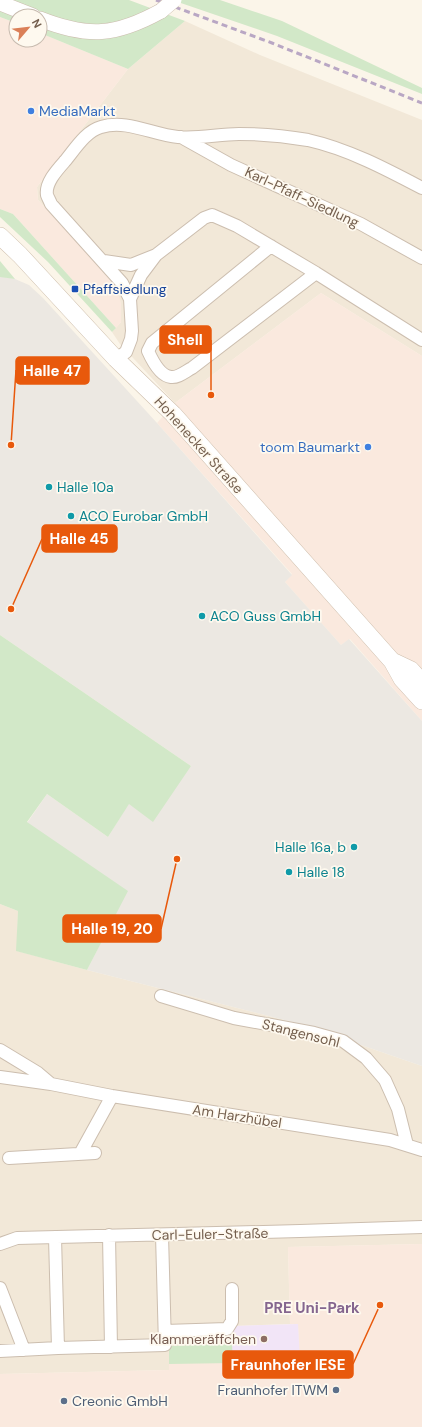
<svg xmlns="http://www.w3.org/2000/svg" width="422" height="1427" font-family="'DM Sans',sans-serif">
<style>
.residential{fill:#f2e8d8}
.commercial{fill:#fae9de}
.industrial{fill:#ece8e2}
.education{fill:#f2e5f7}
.green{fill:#d2e8c8}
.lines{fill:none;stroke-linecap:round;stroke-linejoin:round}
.minor-casing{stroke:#ccbeaf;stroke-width:14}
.tertiary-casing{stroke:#ccbeaf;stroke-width:16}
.secondary-casing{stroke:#cfbfad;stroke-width:18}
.minor{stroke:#fff;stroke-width:12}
.tertiary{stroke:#fff;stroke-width:15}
.secondary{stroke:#fff;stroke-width:17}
.rail{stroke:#b9a7c4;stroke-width:3;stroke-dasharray:6 4;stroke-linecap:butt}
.tertiary-bridge-casing{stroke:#ccbeaf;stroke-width:16;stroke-linecap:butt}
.tertiary-bridge{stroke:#fff;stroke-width:15}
.shop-dot{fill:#3f7fe0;stroke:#fef9ef;stroke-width:1.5}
.transit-dot{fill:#1a4fb4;stroke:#fef9ef;stroke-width:1.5}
.culture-dot{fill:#0f9aa8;stroke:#fef9ef;stroke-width:1.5}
.education-dot{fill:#8d6e63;stroke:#fef9ef;stroke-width:1.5}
.service-dot{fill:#5c6f8a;stroke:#fef9ef;stroke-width:1.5}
.labels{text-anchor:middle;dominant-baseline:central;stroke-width:3.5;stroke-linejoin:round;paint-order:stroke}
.shop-label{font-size:14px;fill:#366cbe;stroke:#fef9ef;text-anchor:start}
.street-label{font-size:14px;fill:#745f4e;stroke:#fef9ef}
.transit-label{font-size:14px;fill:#164399;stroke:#fef9ef;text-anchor:start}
.culture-label{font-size:14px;fill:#0d838f;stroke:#fef9ef;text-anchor:start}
.education-label{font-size:14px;fill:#785e54;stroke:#fef9ef;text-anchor:end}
.service-label{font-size:14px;fill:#4e5e75;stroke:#fef9ef;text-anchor:end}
.neighbourhood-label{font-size:15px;font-weight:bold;fill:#85668f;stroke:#fef9ef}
.leader{fill:none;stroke:#e8590c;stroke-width:1.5}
.callout-dot{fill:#e8590c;stroke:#fef9ef;stroke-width:1.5}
.callout{fill:#e8590c;stroke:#e8590c;stroke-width:1.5}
.callout-label{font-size:15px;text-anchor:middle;font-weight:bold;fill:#fff}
</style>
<rect width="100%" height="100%" fill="#fbf5e9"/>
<path class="residential" d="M185,21L260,55L422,120V356L321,293L175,403L120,344L112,332L121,322L115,283L38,200L37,187L128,69Z
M0,904L18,911L17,951L87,970L300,1024L422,1066V1244L288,1247L290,1324L233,1326L229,1348L169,1350V1370L0,1374Z"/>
<path class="commercial" d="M0,17L16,23V40H40V33L128,69L37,187L38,200L115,283L121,303V322L116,328L13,214L0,209Z
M321,293L422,356V721L350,639L341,645L285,582L292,574L157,423L175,403Z
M422,1244V1427H0V1374L169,1370V1350L229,1348V1363L299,1360L298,1324H290L288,1247Z"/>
<path class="industrial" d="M1,276L15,279L29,285L43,298L157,423L292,575L285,582L341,645L349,639L422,721V1066L300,1024L87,970L127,891L27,823L47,794L108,837L129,803L191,766L0,635V277Z"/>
<path class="education" d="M298,1324L300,1360L229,1363V1330L233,1326Z"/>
<path class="green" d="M0,0H129L185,21L128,69L40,33V16H16V23L0,17Z
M172,0H220L282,21L422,88V94L277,36Z
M0,209L13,214L116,328L112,332L48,262L0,217Z
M0,261L15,279L0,277Z
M0,635L191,766L153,822L129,804L108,837L47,794L27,822L128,891L87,970L16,951L18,911L0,904Z
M232,1344L233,1363L169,1364V1346Z"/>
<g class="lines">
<g class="minor-casing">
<path id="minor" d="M181,137L231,165L361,224L422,258
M271,246L152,343L148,351C152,360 160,376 171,377C178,378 186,371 192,368L316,273
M104,261L131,265L156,255
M130,299L141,275L156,255L204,218L212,215L237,226L316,273L422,340
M116,359L126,352L131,339L132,331L130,299L122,283L51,204C50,201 48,198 47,195C45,183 57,170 65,161C75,149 86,131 101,127C127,119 153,135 178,137C198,139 219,134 239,134C262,134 285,136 308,140C348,149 386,169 422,188
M161,996L234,1018L314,1033L343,1041L366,1058L385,1080L398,1109L407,1145
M0,1050L38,1073L51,1084
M0,1077L51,1084L112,1096L390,1140L422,1150
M80,1154L112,1096
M9,1158L95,1153
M109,1235L111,1347
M55,1237L58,1348
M0,1244L17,1238L300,1231L422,1227
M0,1288L24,1350
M165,1331L227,1329L232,1321V1289
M0,1351L58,1348L165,1345L162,1235"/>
</g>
<g class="tertiary-casing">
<path id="tertiary" d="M0,3L33,16
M40,19C88,38 116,36 161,11"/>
</g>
<g class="secondary-casing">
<path id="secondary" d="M0,236L20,255L116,359L173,414L392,661L402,679L422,701
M392,661L411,670L422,682"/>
</g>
<use href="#minor" class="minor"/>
<use href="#tertiary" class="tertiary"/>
<use href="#secondary" class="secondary"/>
<path class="rail" d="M156,0L272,43L422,103"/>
<g class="tertiary-bridge-casing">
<path id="tertiary-bridge" d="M161,11L174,0"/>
</g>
<use href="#tertiary-bridge" class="tertiary-bridge"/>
</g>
<g class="shop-dot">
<circle cx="31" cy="111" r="4"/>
<circle cx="368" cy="447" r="4"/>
</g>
<rect class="transit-dot" x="71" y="285" width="8" height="8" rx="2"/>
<g class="culture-dot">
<circle cx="49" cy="487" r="4"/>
<circle cx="71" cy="516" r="4"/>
<circle cx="202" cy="616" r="4"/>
<circle cx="354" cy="847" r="4"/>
<circle cx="289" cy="872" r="4"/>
</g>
<circle class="education-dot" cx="264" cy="1339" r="4"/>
<g class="service-dot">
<circle cx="336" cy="1390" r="4"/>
<circle cx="64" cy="1401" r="4"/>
</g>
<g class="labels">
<g class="shop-label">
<text x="39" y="111">MediaMarkt</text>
<text x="360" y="447" text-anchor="end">toom Baumarkt</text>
</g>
<g class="street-label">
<text transform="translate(302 197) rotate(25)">Karl-Pfaff-Siedlung</text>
<text transform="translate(199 445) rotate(48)">Hohenecker Straße</text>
<text transform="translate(301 1033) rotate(14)">Stangensohl</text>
<text transform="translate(237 1116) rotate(9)">Am Harzhübel</text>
<text transform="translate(210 1234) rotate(-1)">Carl-Euler-Straße</text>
</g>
<g class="transit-label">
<text x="83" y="289">Pfaffsiedlung</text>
</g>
<g class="culture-label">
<text x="57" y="487">Halle 10a</text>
<text x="79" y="516">ACO Eurobar GmbH</text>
<text x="210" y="616">ACO Guss GmbH</text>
<text x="346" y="847" text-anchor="end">Halle 16a, b</text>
<text x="297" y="872">Halle 18</text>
</g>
<g class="education-label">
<text x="256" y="1339">Klammeräffchen</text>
</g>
<g class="service-label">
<text x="328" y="1390">Fraunhofer ITWM</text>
<text x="72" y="1401" text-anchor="start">Creonic GmbH</text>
</g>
<g class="neighbourhood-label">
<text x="312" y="1308">PRE Uni-Park</text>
</g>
</g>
<path class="leader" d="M211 395L211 340M11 445L16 370M11 609L42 539M177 859L161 929M380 1305L353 1364"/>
<g class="callout-dot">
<circle cx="211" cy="395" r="4"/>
<circle cx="11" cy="445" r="4"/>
<circle cx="11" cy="609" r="4"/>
<circle cx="177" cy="859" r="4"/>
<circle cx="380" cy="1305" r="4"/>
</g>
<g class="callout">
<rect x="160" y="326" width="51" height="27" rx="4"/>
<rect x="16" y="357" width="73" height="27" rx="4"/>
<rect x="42" y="525" width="75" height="27" rx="4"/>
<rect x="63" y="915" width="98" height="27" rx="4"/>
<rect x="223" y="1351" width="130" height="27" rx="4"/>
</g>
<g class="callout-label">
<text x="185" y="345">Shell</text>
<text x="52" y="376">Halle 47</text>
<text x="79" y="544">Halle 45</text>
<text x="112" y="934">Halle 19, 20</text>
<text x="288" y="1370">Fraunhofer IESE</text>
</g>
<g transform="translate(28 28) rotate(62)"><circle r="19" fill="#fef9ef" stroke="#c7bbaf"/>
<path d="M0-3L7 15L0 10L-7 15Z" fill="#db8058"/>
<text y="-6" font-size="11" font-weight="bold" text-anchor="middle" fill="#745f4e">N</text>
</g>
</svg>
